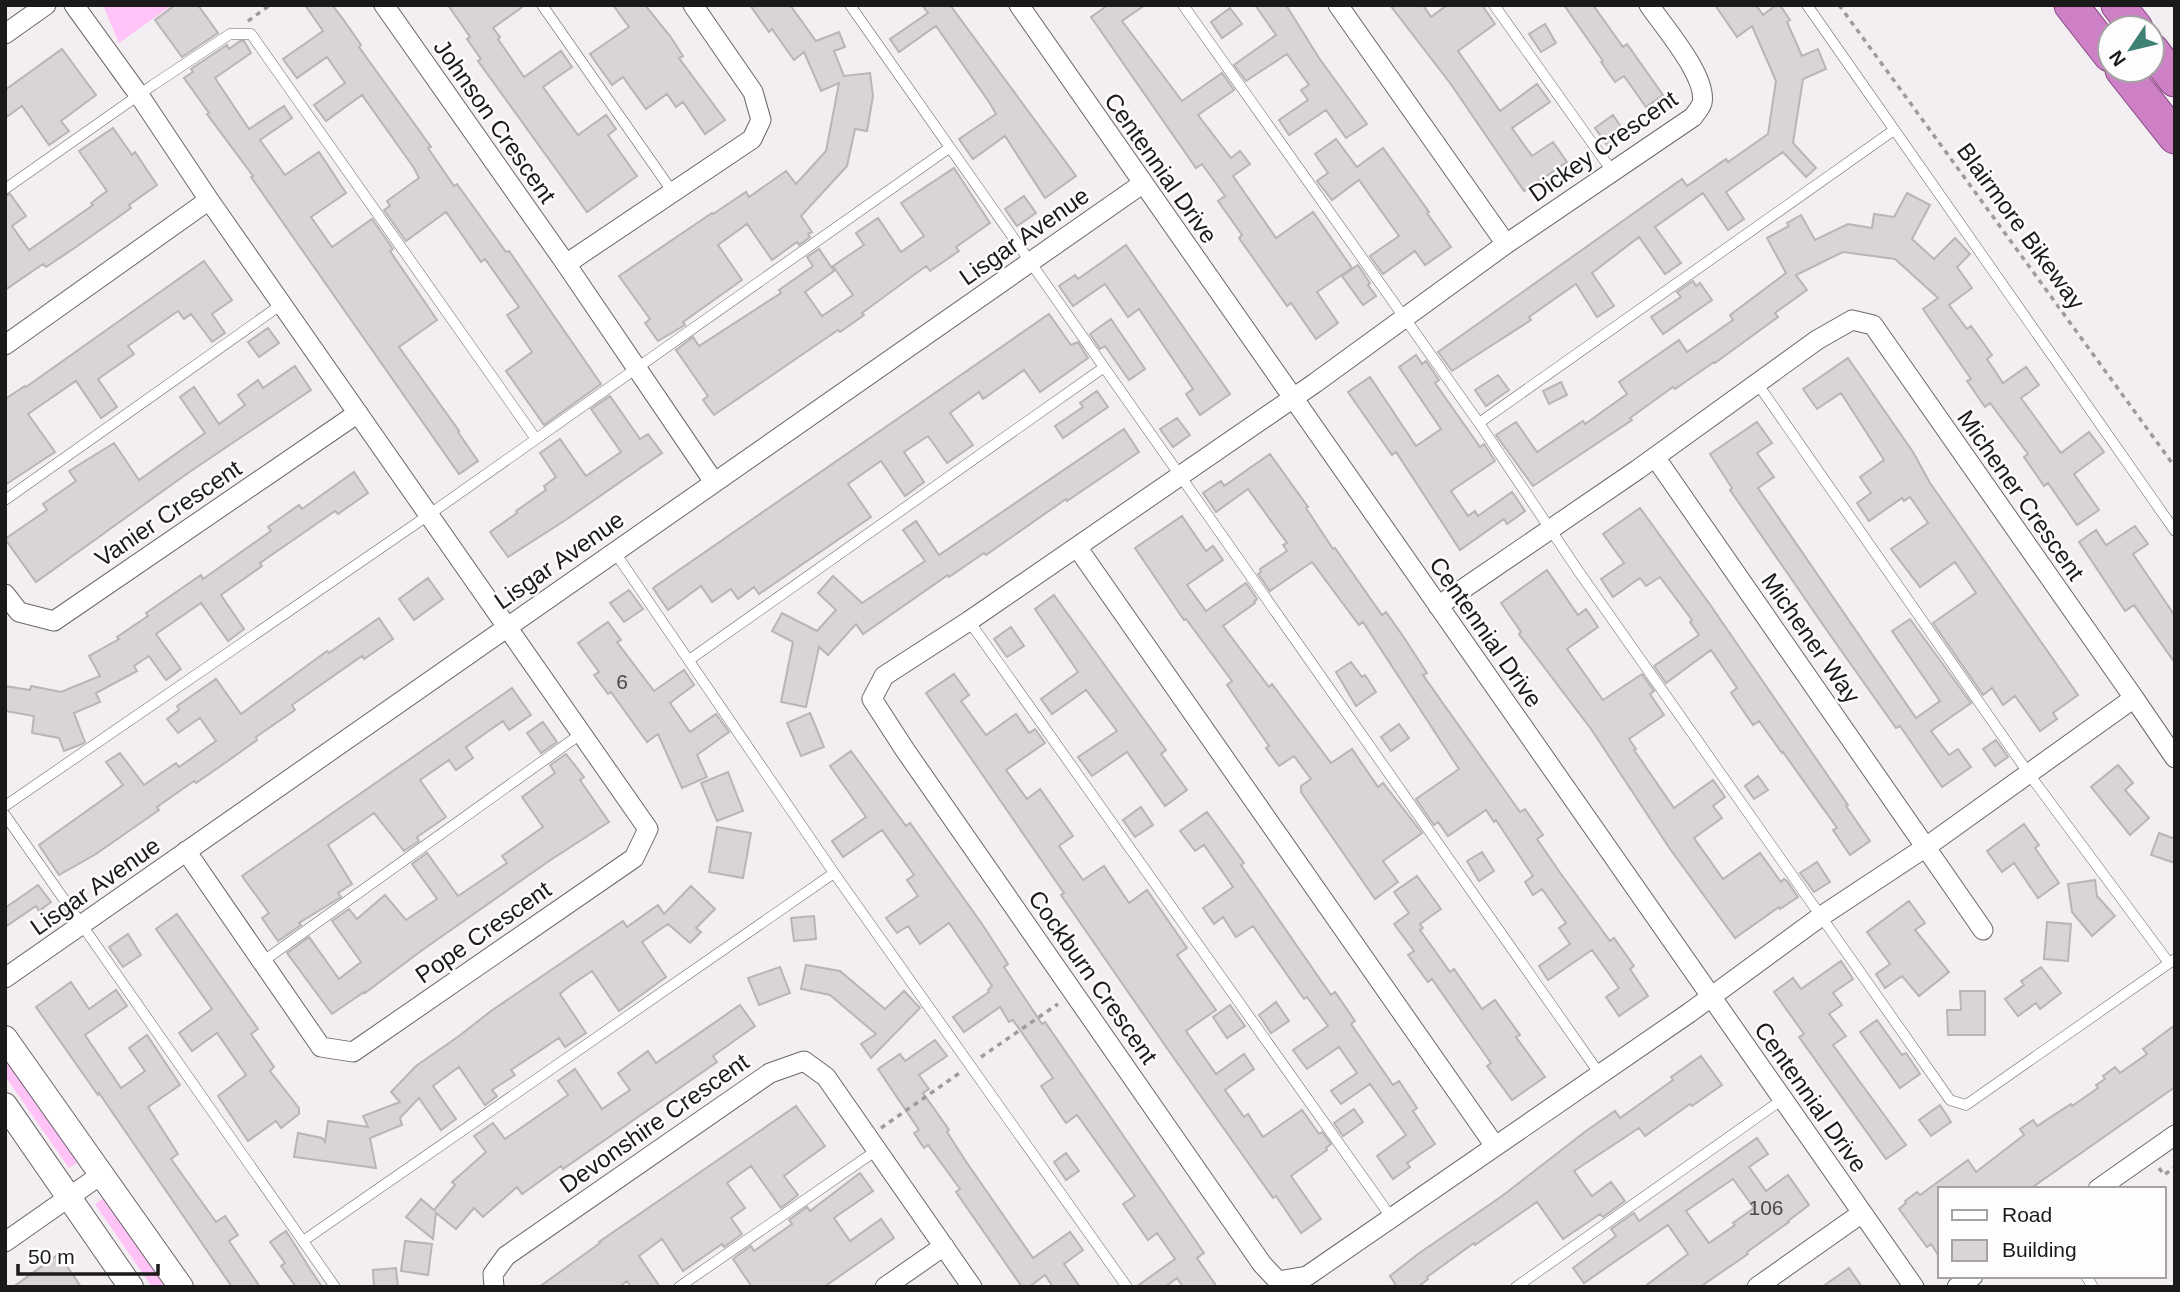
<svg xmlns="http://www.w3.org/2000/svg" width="2180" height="1292" font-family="Arial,sans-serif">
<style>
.green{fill:#ffc3f7}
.building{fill:#d8d4d7;stroke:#b8b4b7;stroke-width:2;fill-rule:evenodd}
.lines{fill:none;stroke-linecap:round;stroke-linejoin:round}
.service-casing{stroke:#6c676b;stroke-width:11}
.minor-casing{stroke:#6c676b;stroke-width:21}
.tertiary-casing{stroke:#6c676b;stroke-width:26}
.trunk-casing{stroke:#874881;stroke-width:35}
.path{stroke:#9e9a9d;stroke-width:3.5;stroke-dasharray:5 5;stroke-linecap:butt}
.service{stroke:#fff;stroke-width:10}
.minor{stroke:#fff;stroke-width:19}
.tertiary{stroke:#fff;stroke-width:24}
.trunk{stroke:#ce80c6;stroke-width:33}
.labels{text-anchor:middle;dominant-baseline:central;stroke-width:5;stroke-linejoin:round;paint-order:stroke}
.number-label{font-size:21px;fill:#4a484a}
.street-label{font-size:24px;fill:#1b1a1b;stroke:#fffcfe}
</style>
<rect width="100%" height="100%" fill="#f3eef2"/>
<path class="green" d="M103,5H172L119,43Z
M5,1056L78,1162L69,1168L5,1076Z
M104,1198L166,1287H152L95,1204Z"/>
<path class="building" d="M175,5H198L218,33L182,57L155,20Z
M305,5H332L343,19L361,45L359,47L431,147L428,148L454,186L457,184L506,252L509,251L601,384L544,425L506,371L532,352L507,315L519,307L485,259L481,262L446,212L406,241L384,210L390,206L387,201L419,178L414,168L362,95L326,121L314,105L345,83L327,57L297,78L283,59L323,31Z
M448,5H525L493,28L500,37L498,39L524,77L561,51L572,67L543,87L578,135L606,115L616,129L608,135L637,176L587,212L478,61L481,59L467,39L470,37Z
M613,5H645L670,36L683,56L679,58L725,120L705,134L683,102L676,107L667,94L646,109L623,77L612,85L590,54L629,27Z
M750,5H790L816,41L839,32L845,47L834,51L844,76L870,73L873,96L867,131L855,129L847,166L801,216L812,232L808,234L810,237L799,245L797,242L772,260L747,224L718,245L742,280L683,322L685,325L658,341L645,323L650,319L619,276L712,213L713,214L746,192L749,197L786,171L796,184L826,151L839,83L821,91L804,52L794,60L772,29L769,32Z
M922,5H950L1076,176L1045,198L1005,136L973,159L959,139L996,114L989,102L936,26L899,52L890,39L928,13Z
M1108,5H1145L1122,21L1182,101L1222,73L1234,90L1198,115L1231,158L1240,151L1250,164L1233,176L1276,238L1313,212L1352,268L1317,292L1338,323L1316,339L1291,303L1287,306L1239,238L1242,235L1218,201L1225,196L1202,164L1196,168L1091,17Z
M1255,5H1286L1319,58L1367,124L1346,138L1326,110L1289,135L1279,120L1308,100L1301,90L1309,85L1287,54L1246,81L1234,65L1276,35Z
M1390,5H1423L1431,17L1447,5H1482L1495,24L1458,51L1500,111L1537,84L1550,102L1512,128L1532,156L1553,142L1567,162L1524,191L1450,83Z
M1564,5H1593L1623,47L1627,44L1663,95L1646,107L1624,76L1615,82L1601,62L1603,61Z
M1715,5H1756L1763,15L1776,5H1780L1790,20L1787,22L1802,56L1818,49L1826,69L1803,79L1793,143L1816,168L1806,177L1783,152L1726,192L1744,219L1728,230L1703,193L1655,227L1681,263L1665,274L1639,237L1592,273L1614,306L1597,317L1576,284L1529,317L1531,320L1452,371L1438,352L1682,179L1687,186L1726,159L1728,162L1768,134L1776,81L1752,26L1737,37Z
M1230,8L1242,24L1222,38L1211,22Z
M1545,24L1556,43L1541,52L1529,34Z
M240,41H244L251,53L215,78L249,129L284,106L292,118L260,140L285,175L319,152L346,193L311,217L332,247L372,219L393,249L390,251L437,320L399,347L459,431L458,432L478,461L459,474L251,177L253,176L207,114L209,113L184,78L193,72L191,69L227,45L229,49Z
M62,49L96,95L61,121L69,131L49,145L22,106L5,118V90Z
M1613,115L1625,133L1607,145L1595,128Z
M113,128L132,155L135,152L157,185L129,205L131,208L76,247L46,267L43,264L5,290V196L10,194L26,216L12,226L29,250L93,205L91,203L107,191L79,151Z
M1336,139L1357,167L1383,148L1429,212L1427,213L1451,247L1425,265L1415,251L1383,274L1370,256L1399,236L1359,180L1332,200L1317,181L1328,173L1315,154Z
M954,168L990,223L956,247L959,251L930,271L926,266L862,313L864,315L840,332L838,330L714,415L703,400L708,396L676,350L693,337L699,346L781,293L779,290L813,266L807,257L819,249L834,271L805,292L822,316L853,295L833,266L864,245L856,233L878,218L901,252L924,236L901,203Z
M1907,193L1930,205L1912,239L1934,259L1955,238L1970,254L1957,267L1972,288L1949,305L1967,329L1971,326L1992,355L1987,359L2003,383L2026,367L2039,385L2021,398L2061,453L2089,432L2104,452L2074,474L2099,510L2077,525L2048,483L2044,486L2024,457L2028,454L1990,403L1985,407L1967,381L1971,379L1923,309L1938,298L1895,259L1843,252L1796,275L1807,290L1775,313L1778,317L1715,363L1714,362L1675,389L1673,387L1630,418L1632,420L1533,486L1496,435L1516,422L1537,452L1583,421L1585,424L1627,394L1619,382L1679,340L1687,352L1733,320L1730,315L1786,273L1767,238L1789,226L1787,223L1801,215L1815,240L1848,224L1872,228L1874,214L1894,217Z
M1024,196L1036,213L1017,226L1005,209Z
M1126,245L1230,394L1200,415L1186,394L1193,389L1139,309L1128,317L1105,284L1073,306L1059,286L1075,275L1078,279Z
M204,261L232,300L212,314L225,333L212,342L191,314L184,319L178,311L128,346L134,354L98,379L117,407L101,418L76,381L28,414L55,452L5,485V399L25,386L26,387Z
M1358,265L1370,283L1368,285L1376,296L1363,305L1342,276Z
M1693,281L1696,286L1700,283L1712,300L1663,334L1651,317L1681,297L1677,292Z
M1049,314L1071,345L1078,342L1088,358L1040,392L1024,370L983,399L979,392L950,413L973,445L947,463L928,436L904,452L924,482L905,496L881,461L848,484L871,517L759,594L754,587L738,599L731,589L712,602L701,586L668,610L653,588Z
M1111,319L1145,369L1129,380L1105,346L1100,349L1090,334Z
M268,328L279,343L259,357L248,342Z
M1416,355L1422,364L1426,361L1439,380L1435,383L1480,447L1484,444L1495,461L1451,491L1468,516L1475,511L1478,516L1512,492L1525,511L1507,524L1504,519L1460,550L1396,452L1392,455L1348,392L1370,377L1416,446L1441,429L1399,367Z
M1848,358L1913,452L1930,483L2078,695L2053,713L2057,719L2040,731L2015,696L2003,705L1992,688L1983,695L1933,623L1976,593L1955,562L1920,587L1891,549L1928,523L1910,497L1904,501L1902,498L1869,521L1857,503L1871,493L1860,477L1884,460L1841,393L1817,409L1803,389Z
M295,366L311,390L188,473L36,582L5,539L47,510L43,504L76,481L69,471L114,443L139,480L205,433L180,397L194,387L219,424L245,405L238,395L258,380L263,388Z
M1498,375L1509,390L1486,406L1475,390Z
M1561,382L1567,395L1549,404L1543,391Z
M1097,391L1108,407L1063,438L1055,426L1083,407L1080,403Z
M610,396L640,439L648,434L662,453L567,519L508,557L490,532L517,513L516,511L546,490L544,486L556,477L540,453L560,439L586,476L621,452L591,409Z
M1177,418L1190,435L1173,447L1160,429Z
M1757,422L1772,443L1757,453L1774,477L1758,488L1916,718L1940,701L1892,631L1910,619L1971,703L1931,731L1949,755L1958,749L1971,767L1942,787L1900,726L1896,728L1828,632L1730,490L1732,488L1710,454Z
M1124,429L1139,452L1067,501L1066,499L986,555L984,553L949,577L948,575L863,634L856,624L828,655L819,647L806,707L781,702L793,642L772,631L782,613L817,631L836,610L818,593L833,576L862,603L925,561L903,530L916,521L939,555Z
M1270,454L1308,507L1306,508L1333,549L1335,548L1382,615L1386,612L1405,639L1427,673L1423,675L1520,812L1525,809L1543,835L1537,839L1561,874L1610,941L1614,938L1634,966L1630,969L1648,996L1619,1016L1606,997L1619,988L1592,950L1548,980L1539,966L1570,944L1559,928L1566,923L1542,889L1533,895L1525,882L1533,876L1496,820L1494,822L1486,810L1448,836L1438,822L1434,825L1416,799L1459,769L1363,622L1359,625L1312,562L1270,591L1258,574L1261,572L1260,569L1287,551L1283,545L1287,543L1248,489L1216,512L1203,493L1221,481L1224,486Z
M354,472L368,493L338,514L335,511L260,563L262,566L221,595L244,629L228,641L201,603L156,634L181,669L166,680L149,656L134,666L137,671L96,693L100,702L74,713L85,742L82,744L64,751L59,738L32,733L34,716L5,711V686L30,690L31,686L61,692L100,676L89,656L119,639L117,637L148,616L146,613L201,575L203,579L271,531L268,527L299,505L302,509Z
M1640,508L1711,606L1848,805L1846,806L1870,841L1850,855L1833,830L1837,828L1783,752L1782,753L1759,721L1753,725L1731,693L1737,688L1711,650L1666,683L1654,666L1699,635L1690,622L1692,620L1660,577L1646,586L1640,578L1613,597L1601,579L1624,563L1603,534Z
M1182,516L1206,551L1213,546L1223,560L1187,585L1206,611L1246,583L1257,599L1254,602L1255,603L1223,626L1269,687L1272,684L1331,763L1352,749L1378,787L1383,783L1422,833L1383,861L1398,882L1375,899L1301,792V786L1311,779L1294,756L1279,766L1266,748L1269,746L1227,685L1232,681L1186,619L1184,620L1135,548Z
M2135,526L2148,544L2133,554L2175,616V663L2134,605L2125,611L2079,542L2096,530L2106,545Z
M1547,570L1578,615L1586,609L1598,627L1567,649L1603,700L1642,674L1654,691L1650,694L1664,715L1629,739L1636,749L1634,750L1674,808L1713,780L1725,797L1713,806L1722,818L1694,838L1723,879L1760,853L1781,882L1784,879L1787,881L1798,897L1780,909L1779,907L1735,938L1670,849L1591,729L1519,634L1521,632L1501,603Z
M428,578L443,599L414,620L399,599Z
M629,590L643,609L624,622L610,603Z
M1054,595L1166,750L1161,754L1187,790L1165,806L1127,752L1092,776L1078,757L1117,731L1086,690L1052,714L1041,699L1078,672L1035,609Z
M379,618L393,639L364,659L362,656L292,705L295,710L256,737L257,740L225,763L196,783L194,781L157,807L159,810L96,854L59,875L39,845L123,785L106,762L120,753L144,785L176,763L179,767L216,741L200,718L178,733L167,719L179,710L177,706L216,679L241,714L327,651L329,653Z
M608,622L621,640L617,642L654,691L684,670L694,685L670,703L690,732L716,714L729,732L697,755L707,777L682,788L658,734L647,742L611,692L608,694L594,675L599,672L578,643Z
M1011,627L1024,646L1007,657L994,639Z
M1351,662L1362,677L1365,675L1376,692L1356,706L1336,672Z
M954,674L969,695L961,701L986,735L1016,714L1029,733L1035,729L1045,743L1006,770L1027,799L1040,789L1073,836L1059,846L1083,880L1104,866L1129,903L1147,890L1187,948L1177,955L1216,1010L1186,1031L1216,1074L1244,1054L1254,1069L1225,1090L1244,1117L1248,1114L1263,1137L1302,1110L1319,1134L1322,1132L1331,1144L1326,1148L1327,1150L1291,1176L1321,1219L1301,1233L1276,1196L1273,1198L1171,1054L1061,895L1064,893L926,693Z
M512,688L531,715L509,730L503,721L466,747L473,758L456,770L449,760L420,780L446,817L417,837L419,841L404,851L374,813L328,845L352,884L338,893L341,897L299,923L301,925L278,941L262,918L269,913L242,876Z
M810,713L824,747L801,756L787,723Z
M543,722L557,742L541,753L527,733Z
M1399,724L1409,738L1391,751L1381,737Z
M1996,740L2008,757L1995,766L1983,749Z
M851,751L906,826L910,823L982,924L1008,964L1004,967L1042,1024L1045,1022L1204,1253L1197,1258L1217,1287H1183L1177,1278L1165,1287H1136L1175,1259L1157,1233L1148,1240L1123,1204L1135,1196L1077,1115L1066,1123L1041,1086L1053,1078L1013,1020L1009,1022L1000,1007L964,1032L953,1017L989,992L988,990L992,986L967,949L949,923L920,944L908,926L897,933L886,918L918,896L907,880L914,875L882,830L843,857L832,841L866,817L830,766Z
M566,754L584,777L580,780L609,822L549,861L421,951L365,993L364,992L332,1014L287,953L309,937L339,979L361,962L332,921L349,909L357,919L385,895L406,920L437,899L412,864L427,853L458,896L507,863L502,856L543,827L522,797L555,773L550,765Z
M2118,765L2133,783L2125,790L2149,818L2130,835L2091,787Z
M728,772L743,811L717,821L701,783Z
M1758,776L1768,790L1754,799L1745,786Z
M1141,807L1153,825L1135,837L1123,820Z
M1207,812L1244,863L1241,865L1331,995L1335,992L1355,1021L1351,1024L1393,1085L1399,1081L1417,1108L1413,1111L1435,1144L1407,1163L1410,1167L1393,1179L1377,1156L1406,1135L1370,1084L1341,1104L1331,1091L1357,1073L1339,1047L1307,1069L1293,1050L1328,1026L1307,997L1304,999L1253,926L1236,937L1223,917L1214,924L1203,908L1233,887L1204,845L1195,851L1180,831Z
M2024,824L2039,845L2035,848L2059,883L2038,898L2014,863L2002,872L1987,851Z
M717,827L751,833L743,878L709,872Z
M2159,833L2175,839V863L2151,855Z
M1482,852L1494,871L1479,881L1467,861Z
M1817,862L1830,882L1814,892L1800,873Z
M1417,876L1441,909L1420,924L1423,928L1420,930L1450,972L1454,969L1482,1009L1495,1000L1520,1035L1516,1037L1545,1077L1512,1100L1487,1066L1491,1063L1460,1019L1432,979L1428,982L1408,955L1414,951L1394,924L1409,913L1394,892Z
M2095,880L2097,896L2115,916L2092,936L2072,912L2068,884Z
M38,885L51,902L39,911L36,906L5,927V908Z
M691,886L715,909L696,928L701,932L690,943L668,924L642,942L666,977L619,1011L592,971L567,988L560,994L586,1033L565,1047L559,1038L511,1070L515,1075L492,1090L497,1096L485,1105L459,1067L433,1086L456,1119L441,1130L419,1098L400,1118L402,1125L370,1138L376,1168L294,1157L298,1133L322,1138L325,1142L328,1121L368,1127L363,1116L400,1102L391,1092L416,1066L459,1036L491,1011L623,921L627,927L658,905L664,914Z
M1909,901L1925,923L1915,930L1949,972L1919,996L1902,976L1885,988L1876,974L1890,964L1867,932Z
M177,914L258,1029L251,1034L274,1067L270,1071L299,1108V1114L281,1128L276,1121L248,1141L218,1096L246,1075L217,1033L192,1051L179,1033L212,1009L156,929Z
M814,916L816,939L794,941L791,918Z
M2047,922L2071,924L2068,961L2044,959Z
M128,934L141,955L123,967L109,947Z
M1841,961L1853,979L1833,993L1842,1005L1829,1014L1846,1036L1833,1045L1906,1145L1886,1159L1799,1037L1804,1034L1774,992L1793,978L1801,989Z
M806,965L840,971L885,1009L904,991L920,1008L871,1058L861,1044L876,1034L830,995L801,989Z
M780,967L790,993L759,1005L748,978Z
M2041,967L2061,993L2040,1009L2036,1003L2018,1016L2005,999L2024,985L2021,981Z
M71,982L89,1009L116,990L127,1006L85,1035L121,1088L145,1071L129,1048L147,1035L180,1085L148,1107L178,1154L171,1159L216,1222L225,1216L238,1235L229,1241L260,1287H232L99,1093L98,1095L36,1007Z
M1960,991H1985V1035H1948L1947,1010H1961Z
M1276,1002L1289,1021L1271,1033L1259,1015Z
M740,1005L755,1026L713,1056L717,1062L563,1169L561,1166L522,1194L517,1187L483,1217L474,1208L456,1229L436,1213L433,1239L406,1217L421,1199L434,1210L455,1185L452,1182L486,1152L474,1136L493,1123L505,1139L568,1095L558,1081L575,1069L602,1109L630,1090L618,1073L648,1051L656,1063Z
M1230,1005L1245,1026L1227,1038L1213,1017Z
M1877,1020L1902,1055L1906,1053L1920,1074L1900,1088L1860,1032Z
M2175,1025V1087L2030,1189H1940V1258L1931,1244L1927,1247L1899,1209L1906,1203L1905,1201L1917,1192L1920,1195L1968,1160L1976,1172L2024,1135L2020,1129L2033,1120L2037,1126L2071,1104L2072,1106L2098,1088L2096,1085L2105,1079L2103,1076L2115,1067L2120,1073L2147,1054L2143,1049Z
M935,1040L947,1056L919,1075L929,1089L923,1093L949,1130L947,1132L967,1163L1033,1258L1070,1232L1083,1250L1064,1264L1080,1287H1053L1045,1275L1029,1287H1022L956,1192L960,1189L928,1145L924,1148L914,1133L919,1130L878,1069L900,1054L905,1061Z
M1701,1056L1722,1085L1692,1106L1690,1104L1645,1136L1639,1128L1574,1171L1592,1196L1611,1182L1625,1201L1603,1217L1600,1214L1563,1239L1537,1202L1475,1245L1474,1243L1427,1277L1428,1279L1418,1287H1397L1390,1276L1418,1254L1502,1196L1586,1131L1615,1111L1620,1118L1673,1080L1671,1077Z
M1940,1105L1951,1122L1931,1136L1919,1120Z
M796,1106L825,1146L784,1176L798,1195L781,1208L751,1166L727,1183L745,1208L731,1218L742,1234L724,1247L722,1244L683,1271L662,1239L639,1256L660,1287H631L627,1281L619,1287H539L600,1243L599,1242Z
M1354,1109L1363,1122L1343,1136L1334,1123Z
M1757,1138L1768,1154L1749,1167L1766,1191L1788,1175L1809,1205L1788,1221L1789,1222L1747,1252L1748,1254L1700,1287H1644L1688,1254L1668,1225L1584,1283L1573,1268L1616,1236L1611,1229L1634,1213L1639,1221ZM1733,1179L1754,1208L1733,1223L1735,1225L1709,1243L1686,1211Z
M1066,1153L1079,1171L1066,1180L1054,1162Z
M860,1173L873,1191L834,1218L850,1241L881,1219L894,1238L824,1287H752L733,1259L751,1246L754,1251L792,1224L789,1220L807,1207L810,1211Z
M286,1231L310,1269L322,1287H296L281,1266L285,1263L270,1242Z
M405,1241L432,1244L428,1275L401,1271Z
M59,1254L81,1287H13Z
M396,1268L398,1287H374L373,1270Z
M1849,1268L1862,1287H1822Z"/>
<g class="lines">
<g class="service-casing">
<path id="service" d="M542,5L672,191
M850,5L1599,1073
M1183,5L1479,423L1579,572L1950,1100L1966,1105L2175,959
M1494,5L1612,171
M1807,5L2175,531
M5,189L153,85L230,34H251L536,439
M1757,383L2029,774L2169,963
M1479,423L1894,130
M5,500L282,304
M614,551L834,873L1127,1287
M969,621L1391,1217
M689,660L1103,368
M5,806L417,523L949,148
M5,815L335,1287
M262,962L582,733
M303,1241L834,873
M2086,1276L2093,1287
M679,1287L877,1150
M1516,1287L1783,1099"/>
</g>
<g class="minor-casing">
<path id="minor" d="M74,5L139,95L209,200L648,829L634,858L353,1052L321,1047L186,851
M384,5L566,264L714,482
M1019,5L1914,1287
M1338,5L1506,244
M5,34L46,5
M566,264L752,139L761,120L753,92L693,5
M5,345L209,200
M1655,457L1983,930
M1077,547L1495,1146
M5,594L19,612L54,621L358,413
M1438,606L1637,470L1817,340L1852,320L1873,325L2134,698L1926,847L1820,917L1689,1013L1307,1276L1278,1281L1262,1264L905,750L872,699L884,676L969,621L1315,383L1506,244L1693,117C1696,113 1701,107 1702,103C1708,77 1663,26 1649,5
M2134,698L2175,758
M5,978L1142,184
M2098,1189L2175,1135
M5,1242L102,1174
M494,1287L493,1274L506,1256L770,1073L804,1061L826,1077L972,1287
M885,1287L944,1246
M1757,1287L1862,1213
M1957,1287L1973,1276"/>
</g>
<g class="tertiary-casing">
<path id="tertiary" d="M5,1038L181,1287
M5,1105L131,1287"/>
</g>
<g class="trunk-casing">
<path id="trunk" d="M2071,5L2110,55
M2118,5L2136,28
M2152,50L2175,80
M2122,70L2175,137"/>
</g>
<path class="path" d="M1839,5L2175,467
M248,21L270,5
M981,1057L1058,1004
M881,1128L961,1072
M2159,1168L2164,1175L2175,1167"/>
<use href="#service" class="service"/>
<use href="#minor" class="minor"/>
<use href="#tertiary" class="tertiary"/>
<use href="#trunk" class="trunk"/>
</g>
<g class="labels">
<g class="number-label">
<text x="622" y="681">6</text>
<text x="1766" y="1207">106</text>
</g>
<g class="street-label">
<text transform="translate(495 121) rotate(55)">Johnson Crescent</text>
<text transform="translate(1603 146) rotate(-35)">Dickey Crescent</text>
<text transform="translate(1161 168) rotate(55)">Centennial Drive</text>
<text transform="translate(2021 226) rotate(54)">Blairmore Bikeway</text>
<text transform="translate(1024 236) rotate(-35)">Lisgar Avenue</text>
<text transform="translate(2021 495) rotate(55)">Michener Crescent</text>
<text transform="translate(168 513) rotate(-34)">Vanier Crescent</text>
<text transform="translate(559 560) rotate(-35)">Lisgar Avenue</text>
<text transform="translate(1486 632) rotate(55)">Centennial Drive</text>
<text transform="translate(1811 638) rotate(55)">Michener Way</text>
<text transform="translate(95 886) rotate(-35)">Lisgar Avenue</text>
<text transform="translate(483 932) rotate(-35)">Pope Crescent</text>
<text transform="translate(1093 977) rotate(55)">Cockburn Crescent</text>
<text transform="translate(1811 1097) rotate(55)">Centennial Drive</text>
<text transform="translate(654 1123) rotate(-35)">Devonshire Crescent</text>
</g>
</g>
<rect width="2180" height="1292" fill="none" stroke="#1b1a1b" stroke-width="14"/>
<rect x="1938" y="1187" width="228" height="91" fill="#fffcfe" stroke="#a4a2a3" stroke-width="2"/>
<rect x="1952" y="1210" width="35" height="10" fill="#ffffff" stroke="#a4a2a3" stroke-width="2"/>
<text x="2002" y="1222" font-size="21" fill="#1b1a1b">Road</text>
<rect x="1952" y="1240" width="35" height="21" fill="#d8d4d7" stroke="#a4a2a3" stroke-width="2"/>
<text x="2002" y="1257" font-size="21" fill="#1b1a1b">Building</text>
<g transform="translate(2131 49) rotate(235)"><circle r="33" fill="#fffcfe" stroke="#a4a2a3" stroke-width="2"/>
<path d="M0-5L12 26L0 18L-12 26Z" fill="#3e8276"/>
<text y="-10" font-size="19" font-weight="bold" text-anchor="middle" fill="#1b1a1b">N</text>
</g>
<path d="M18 1264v10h140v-10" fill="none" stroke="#1b1a1b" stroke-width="3.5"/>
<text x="28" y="1264" font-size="21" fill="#1b1a1b" stroke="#fffcfe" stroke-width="5" paint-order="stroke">50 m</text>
</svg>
